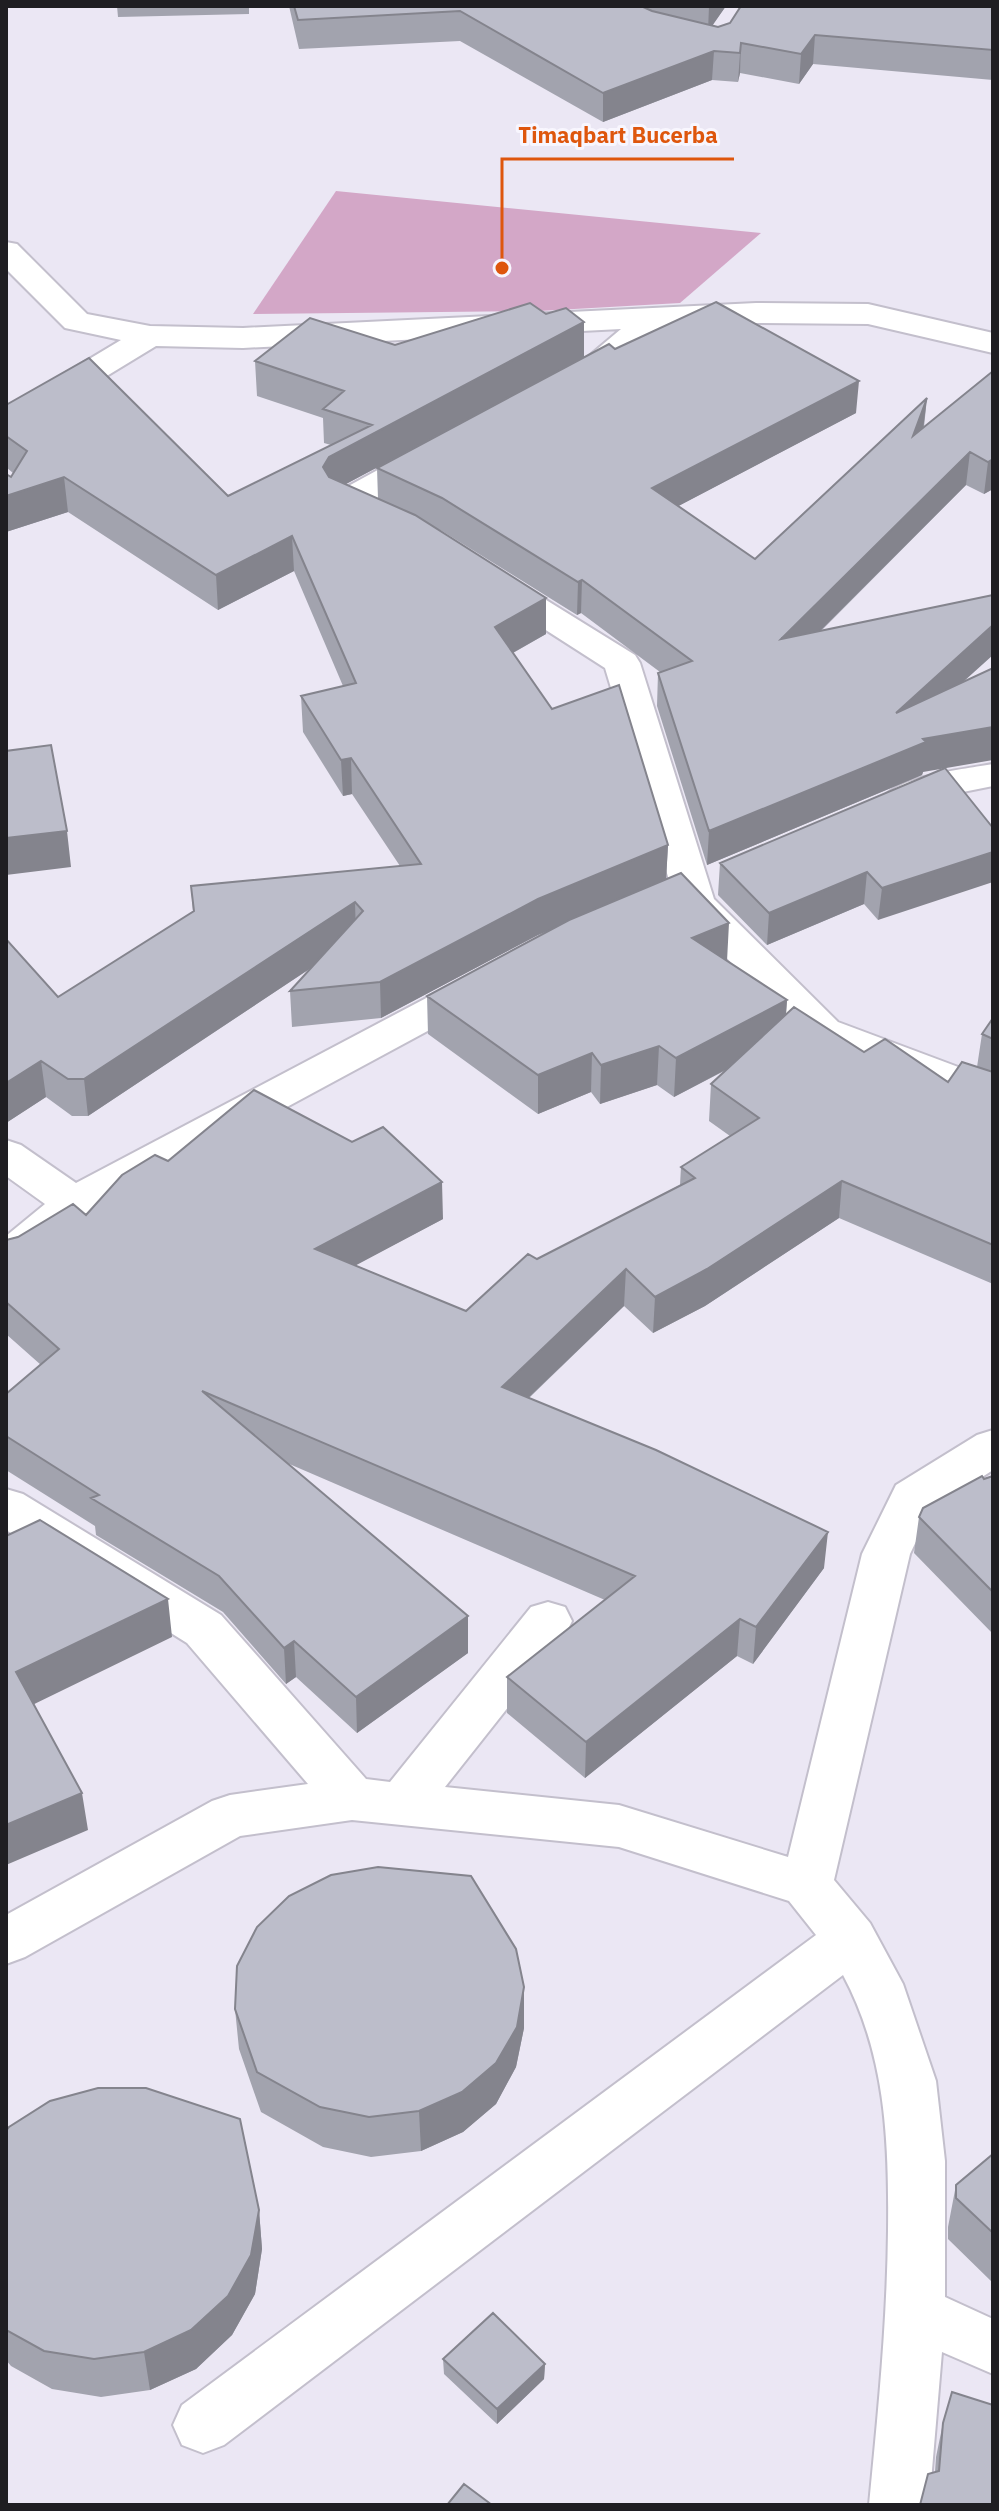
<svg xmlns="http://www.w3.org/2000/svg" width="999" height="2511" font-family="'IBM Plex Sans',sans-serif">
<style>
.green{fill:#d3a7c7}
.lines{fill:none;stroke-linecap:round;stroke-linejoin:round}
.minor-casing{stroke:#c3bfcc;stroke-width:4}
.minor{fill:#fff;fill-rule:evenodd}
.wall{fill:#a2a3ae}
.shaded-wall{fill:#84848d}
.building{fill:#bcbdca;stroke:#84848d;stroke-width:2}
.leader{fill:none;stroke:#de560d;stroke-width:3}
.callout-dot{fill:#de560d;stroke:#f8f6fe;stroke-width:3}
.callout-label{font-size:22px;text-anchor:middle;font-weight:bold;fill:#de560d;stroke:#f8f6fe;stroke-width:6;stroke-linejoin:round;paint-order:stroke}
</style>
<rect width="100%" height="100%" fill="#ebe7f4"/>
<path class="green" d="M336,191L761,233L680,303L539,311L253,314Z"/>
<g class="lines">
<g class="minor-casing">
<path id="minor" d="M6,242L17,244L87,314L150,326L243,328L756,303L868,304L993,333V353L868,324L756,323L662,327L605,375L585,387L573,390L561,387L557,380L561,373L583,361L621,329L243,348L156,346L18,430L6,433V409L121,340L65,328L6,269Z
M430,445L442,448L447,455L442,462L370,502L389,511L394,518L389,525C370,530 339,519 327,502L332,495L418,448Z
M497,573L509,577L635,655L640,663L714,899L838,1022L993,1080V1109L808,1042L682,912L676,903L605,668L485,591L479,584L485,577Z
M993,764V786L943,796L899,813L886,809L880,801C897,776 964,769 993,764Z
M482,972L496,976L502,985L496,994L89,1214L22,1271L6,1276V1236L45,1204L6,1176V1140L21,1145L76,1183L468,976Z
M993,1430V1470L931,1510L910,1554L834,1880L870,1923L903,1984L936,2081L945,2161V2297L993,2319V2374L942,2352L929,2505H869C878,2413 887,2323 888,2231C889,2142 886,2055 843,1975L224,2445L203,2453L182,2445L173,2425L182,2405L816,1935L789,1901L619,1847L352,1820L240,1836L25,1957L6,1964V1915L212,1801L230,1795L308,1784L187,1643L6,1530V1489L23,1494L221,1615L366,1779L390,1782L531,1607L548,1602L565,1607L572,1621L565,1635L445,1787L619,1805L788,1857L862,1554L896,1485L977,1435Z"/>
</g>
<use href="#minor" class="minor"/>
</g>
<path class="wall" d="M117,6H249V14L118,17Z
M289,6H726L712,25L718,27L993,6V80L813,64L799,84L740,73L738,82L712,80L603,122L460,41L299,49Z
M395,345L584,357L346,484L378,499L377,468L615,349L856,413L678,506L755,559L927,398L924,427L993,371V489L984,494L966,485L821,631L963,682L923,772L922,775L707,865L657,706L658,673L660,672L581,613L577,615L442,531L433,527L546,598V634L513,653L552,709L668,845L666,879L727,961L787,1000L786,1015L864,1052L948,1082L977,1067L982,1034L993,1018V1284L839,1218L705,1306L653,1333L624,1306L529,1398L824,1568L753,1664L737,1656L585,1778L507,1713V1677L605,1600L287,1463L468,1653L357,1733L296,1677L286,1684L223,1612L96,1535L95,1526L6,1470V1394L41,1365L6,1334V1240L86,1215L168,1161L443,1219L355,1265L466,1311L537,1259L680,1185L681,1167L730,1136L709,1121L711,1084L728,1069L674,1097L657,1085L600,1104L591,1092L538,1114L428,1034L427,996L551,930L538,935L381,1018L292,1027L290,991L311,968L88,1116H72L46,1097L6,1123L58,997L193,912L191,886L400,866L352,794L343,796L303,732L301,696L343,686L294,571L218,610L68,512L6,532V474L11,477L13,473L6,467V405L228,496L331,445L324,443L323,418L257,396L255,361Z
M945,768L878,920L864,904L767,945L718,895L720,863Z
M993,1476V1634L914,1553L919,1517L984,1479Z
M524,1987V2028L516,2067L496,2104L463,2132L421,2151L371,2157L323,2147L261,2112L239,2049L235,2009Z
M6,2131L259,2210L262,2249L255,2294L232,2335L196,2369L150,2390L101,2397L52,2389L11,2366L6,2360Z
M993,2154V2283L948,2239V2227L956,2185Z
M443,2359L545,2364L544,2379L497,2424L444,2374Z
M943,2423L993,2505L935,2472L936,2457Z"/>
<path class="shaded-wall" d="M709,6H726L708,32Z
M815,35L813,64L799,84L801,54Z
M741,43L740,73L738,82L740,53Z
M714,51L712,80L603,122V93Z
M584,322V357L331,492L323,467L329,457Z
M859,381L856,413L650,521L652,488Z
M927,398L923,430L913,436Z
M970,452L966,485L779,672L781,639Z
M993,459V489L984,494L988,462Z
M64,477L68,512L6,532V496Z
M292,536L294,571L218,610L216,575Z
M582,580L581,613L577,615L578,582Z
M546,598V634L495,663V627Z
M993,625V655L892,746L896,713Z
M993,727V760L923,772L922,775L707,865L709,831L923,739Z
M351,758L352,794L343,796L341,760Z
M67,831L71,867L6,875V838Z
M668,845L666,881L538,935L381,1018L380,982L538,899Z
M993,852V882L878,920L882,888Z
M867,872L864,904L767,945L769,913Z
M355,902L356,938L88,1116L84,1079Z
M729,923L727,961L692,938Z
M787,1000L784,1039L674,1097L676,1058Z
M659,1046L657,1085L600,1104L601,1065Z
M592,1053L591,1092L538,1114V1075Z
M41,1061L46,1097L6,1123V1083Z
M842,1181L839,1218L705,1306L653,1333L655,1297Z
M442,1182L443,1219L317,1286L315,1249Z
M626,1269L624,1306L502,1423V1387Z
M828,1532L824,1568L753,1664L756,1627Z
M168,1599L172,1637L22,1710L16,1672Z
M468,1616V1653L357,1733L356,1697Z
M740,1619L737,1656L585,1778L586,1742Z
M294,1641L296,1677L286,1684L284,1648Z
M82,1793L88,1830L6,1865V1825Z
M524,1987V2028L516,2067L496,2104L463,2132L421,2151L419,2111Z
M259,2210L262,2249L255,2294L232,2335L196,2369L150,2390L144,2352Z
M545,2364L544,2379L497,2424V2409Z"/>
<path class="building" d="M294,6H641L652,11L718,27L730,23L741,6H993V50L815,35L801,54L741,43L740,53L714,51L603,93L460,11L298,20Z
M716,302L859,381L652,488L755,559L927,398L913,436L993,371V459L988,462L970,452L781,639L993,595V625L896,713L993,668V727L923,739L926,742L709,831L658,673L692,661L582,580L578,582L442,498L377,468L609,344L615,349Z
M530,303L546,314L566,308L584,322L329,457L323,467L329,477L415,515L546,598L495,627L552,709L619,685L668,845L538,899L380,982L290,991L363,911L355,902L84,1079H68L41,1061L6,1083V939L58,997L194,911L191,886L421,864L351,758L341,760L301,696L356,683L292,536L216,575L64,477L6,496V474L11,477L27,451L6,436V405L89,358L228,496L372,425L323,409L344,391L255,361L310,318L395,345Z
M51,745L67,831L6,838V751Z
M945,768L993,828V852L882,888L867,872L769,913L720,863Z
M681,873L729,923L692,938L787,1000L676,1058L659,1046L601,1065L592,1053L538,1075L427,996L569,920Z
M794,1007L864,1052L885,1039L948,1082L962,1062L993,1072V1245L842,1181L707,1269L655,1297L626,1269L502,1387L656,1450L828,1532L756,1627L740,1619L586,1742L507,1677L635,1576L202,1391L468,1616L356,1697L294,1641L284,1648L219,1576L91,1498L99,1495L6,1436V1394L59,1349L6,1302V1240L18,1237L73,1204L86,1215L122,1175L155,1155L168,1161L254,1090L352,1142L383,1127L442,1182L315,1249L466,1311L528,1254L537,1259L695,1178L681,1167L759,1118L711,1084Z
M993,1018V1039L982,1034Z
M982,1476L984,1479L993,1476V1592L919,1517L923,1508Z
M40,1520L168,1599L16,1672L82,1793L6,1825V1536Z
M378,1867L471,1876L516,1949L524,1987L517,2027L496,2063L462,2092L419,2111L369,2117L320,2107L257,2072L235,2009L237,1966L257,1927L289,1896L331,1875Z
M98,2088H146L240,2119L259,2210L251,2255L228,2296L191,2330L144,2352L94,2359L44,2351L6,2330V2131L9,2127L50,2101Z
M993,2154V2233L956,2198V2185Z
M493,2313L545,2364L497,2409L443,2359Z
M952,2392L993,2405V2505H920L928,2474L939,2471L943,2423Z
M464,2484L492,2505H447Z"/>
<path class="leader" d="M502 268L502 159H734"/>
<circle class="callout-dot" cx="502" cy="268" r="8"/>
<g class="callout-label">
<text x="618" y="143">Timaqbart Bucerba</text>
</g>
<rect width="999" height="2511" fill="none" stroke="#1f1e22" stroke-width="16"/>
</svg>
